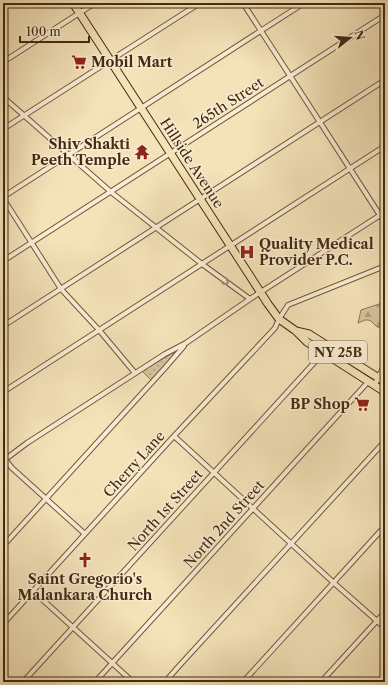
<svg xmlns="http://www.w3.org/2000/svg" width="388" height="685" font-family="'Libre Caslon Text',serif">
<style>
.grass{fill:url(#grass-dots);stroke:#8d7658}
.forest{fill:url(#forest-firs);stroke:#8d7658}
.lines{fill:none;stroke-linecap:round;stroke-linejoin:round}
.street-casing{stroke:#70583c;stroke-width:6}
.primary-casing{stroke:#442a12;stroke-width:9}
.street{stroke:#f8ecd2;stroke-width:4}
.primary{stroke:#f4e2b9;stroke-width:7}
.oneway{stroke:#9e8b72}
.labels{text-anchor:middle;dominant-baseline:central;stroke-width:3;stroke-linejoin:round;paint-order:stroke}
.shield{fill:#f8ecd2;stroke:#7a644c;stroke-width:1}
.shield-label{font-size:13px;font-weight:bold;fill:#442a12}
.poi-label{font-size:14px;font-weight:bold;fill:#442a12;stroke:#f8ecd2;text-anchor:start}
.street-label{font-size:14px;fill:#442a12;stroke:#f8ecd2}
</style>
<defs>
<pattern id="grass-dots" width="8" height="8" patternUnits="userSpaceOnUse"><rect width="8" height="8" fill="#d6c39d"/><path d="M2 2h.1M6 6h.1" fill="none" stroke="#af9f7f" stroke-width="1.8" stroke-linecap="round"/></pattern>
<pattern id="forest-firs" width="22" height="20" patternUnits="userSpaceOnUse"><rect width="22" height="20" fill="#d6c39d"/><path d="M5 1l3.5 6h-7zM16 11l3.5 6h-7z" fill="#af9f7f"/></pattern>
</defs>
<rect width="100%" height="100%" fill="#f4e2b9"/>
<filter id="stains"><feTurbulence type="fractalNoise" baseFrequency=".005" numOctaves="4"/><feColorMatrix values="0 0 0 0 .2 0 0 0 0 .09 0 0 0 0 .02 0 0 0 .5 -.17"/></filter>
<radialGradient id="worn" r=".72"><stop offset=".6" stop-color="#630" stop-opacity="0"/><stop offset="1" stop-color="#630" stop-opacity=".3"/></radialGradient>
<path class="grass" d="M176,351L152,381L142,371Z"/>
<path class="forest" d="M385,302V331L376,326L371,321L368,320H365L358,323L361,310Z"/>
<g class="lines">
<g class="street-casing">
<path id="street" d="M243,3L385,223
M3,62L95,3
M3,97L111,192L202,264L250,299
M3,129L200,3
M3,197L304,3
M3,198L61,289L99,330L135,373
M3,261L385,15
M3,326L385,80
M374,386L385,364
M380,390L385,398
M3,392L385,146
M174,436L334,583L385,628
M3,457L12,468L85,534
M3,461L27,443L165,354L186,343L250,299L385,212
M3,546L165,368L184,346
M33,591L133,682
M3,624L174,436L275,328L279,319L288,305L385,266
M23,682L323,353
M95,682L368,382
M165,682L179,666L385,441
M243,682L385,526
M321,682L385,612"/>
</g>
<g class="primary-casing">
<path id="primary" d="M73,3L250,276L268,304L279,319L296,331L307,342L385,392
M296,331L309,334L385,382"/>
</g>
<use href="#street" class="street"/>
<use href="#primary" class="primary"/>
</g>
<defs><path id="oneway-chevron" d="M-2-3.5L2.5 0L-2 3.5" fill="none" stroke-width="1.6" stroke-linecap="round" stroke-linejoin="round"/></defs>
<use class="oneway" href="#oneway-chevron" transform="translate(226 282) rotate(36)"/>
<defs>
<g id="supermarket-bare" transform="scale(1.2)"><path d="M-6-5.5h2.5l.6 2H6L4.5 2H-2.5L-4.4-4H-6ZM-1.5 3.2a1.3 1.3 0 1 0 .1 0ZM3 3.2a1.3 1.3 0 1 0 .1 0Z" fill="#8f2418" stroke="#f8ecd2" stroke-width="2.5" paint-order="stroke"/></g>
<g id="temple-bare" transform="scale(1.2)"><path d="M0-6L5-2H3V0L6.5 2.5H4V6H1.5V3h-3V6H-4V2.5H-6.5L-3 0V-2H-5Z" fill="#8f2418" stroke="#f8ecd2" stroke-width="2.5" paint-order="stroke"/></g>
<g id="hospital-bare" transform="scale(1.2)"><path d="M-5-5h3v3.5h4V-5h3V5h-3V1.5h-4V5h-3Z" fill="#8f2418" stroke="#f8ecd2" stroke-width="2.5" paint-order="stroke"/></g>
<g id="church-bare" transform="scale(1.2)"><path d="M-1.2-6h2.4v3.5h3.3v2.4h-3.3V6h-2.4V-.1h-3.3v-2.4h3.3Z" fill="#8f2418" stroke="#f8ecd2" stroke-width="2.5" paint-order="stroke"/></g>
</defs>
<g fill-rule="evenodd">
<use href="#supermarket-bare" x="79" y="62"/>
<use href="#temple-bare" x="142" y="152"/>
<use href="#hospital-bare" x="247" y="252"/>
<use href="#supermarket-bare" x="362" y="404"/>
<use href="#church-bare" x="85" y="560"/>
</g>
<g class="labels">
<rect class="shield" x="309" y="341" width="58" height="22" rx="3"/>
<g class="shield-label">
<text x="338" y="352">NY 25B</text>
</g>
<g class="poi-label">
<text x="91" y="62">Mobil Mart</text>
<text x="130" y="144" text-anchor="end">Shiv Shakti<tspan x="130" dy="16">Peeth Temple</tspan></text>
<text x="259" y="244">Quality Medical<tspan x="259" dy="16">Provider P.C.</tspan></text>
<text x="350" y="404" text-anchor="end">BP Shop</text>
<text x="85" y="579" text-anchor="middle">Saint Gregorio's<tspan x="85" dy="16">Malankara Church</tspan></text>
</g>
<g class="street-label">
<text transform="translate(228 103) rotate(-33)">265th Street</text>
<text transform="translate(192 163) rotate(57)">Hillside Avenue</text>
<text transform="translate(134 464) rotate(-48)">Cherry Lane</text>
<text transform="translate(165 510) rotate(-48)">North 1st Street</text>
<text transform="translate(224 524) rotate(-48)">North 2nd Street</text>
</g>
</g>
<rect width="388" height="685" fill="none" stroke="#f4e2b9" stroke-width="16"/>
<rect x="4" y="4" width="380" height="677" fill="none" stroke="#442a12" stroke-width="2"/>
<rect x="8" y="8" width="372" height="669" fill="none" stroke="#442a12"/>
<g transform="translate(350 38) rotate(73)" stroke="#f8ecd2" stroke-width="3" paint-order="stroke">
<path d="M0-3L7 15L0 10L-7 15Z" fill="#442a12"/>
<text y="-6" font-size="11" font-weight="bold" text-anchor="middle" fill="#442a12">N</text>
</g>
<path d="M20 36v6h69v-6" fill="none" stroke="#442a12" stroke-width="2"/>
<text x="26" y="36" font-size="12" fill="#442a12" stroke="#f8ecd2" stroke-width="3" paint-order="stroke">100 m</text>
<rect width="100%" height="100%" filter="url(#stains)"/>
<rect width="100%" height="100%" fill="url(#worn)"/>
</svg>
